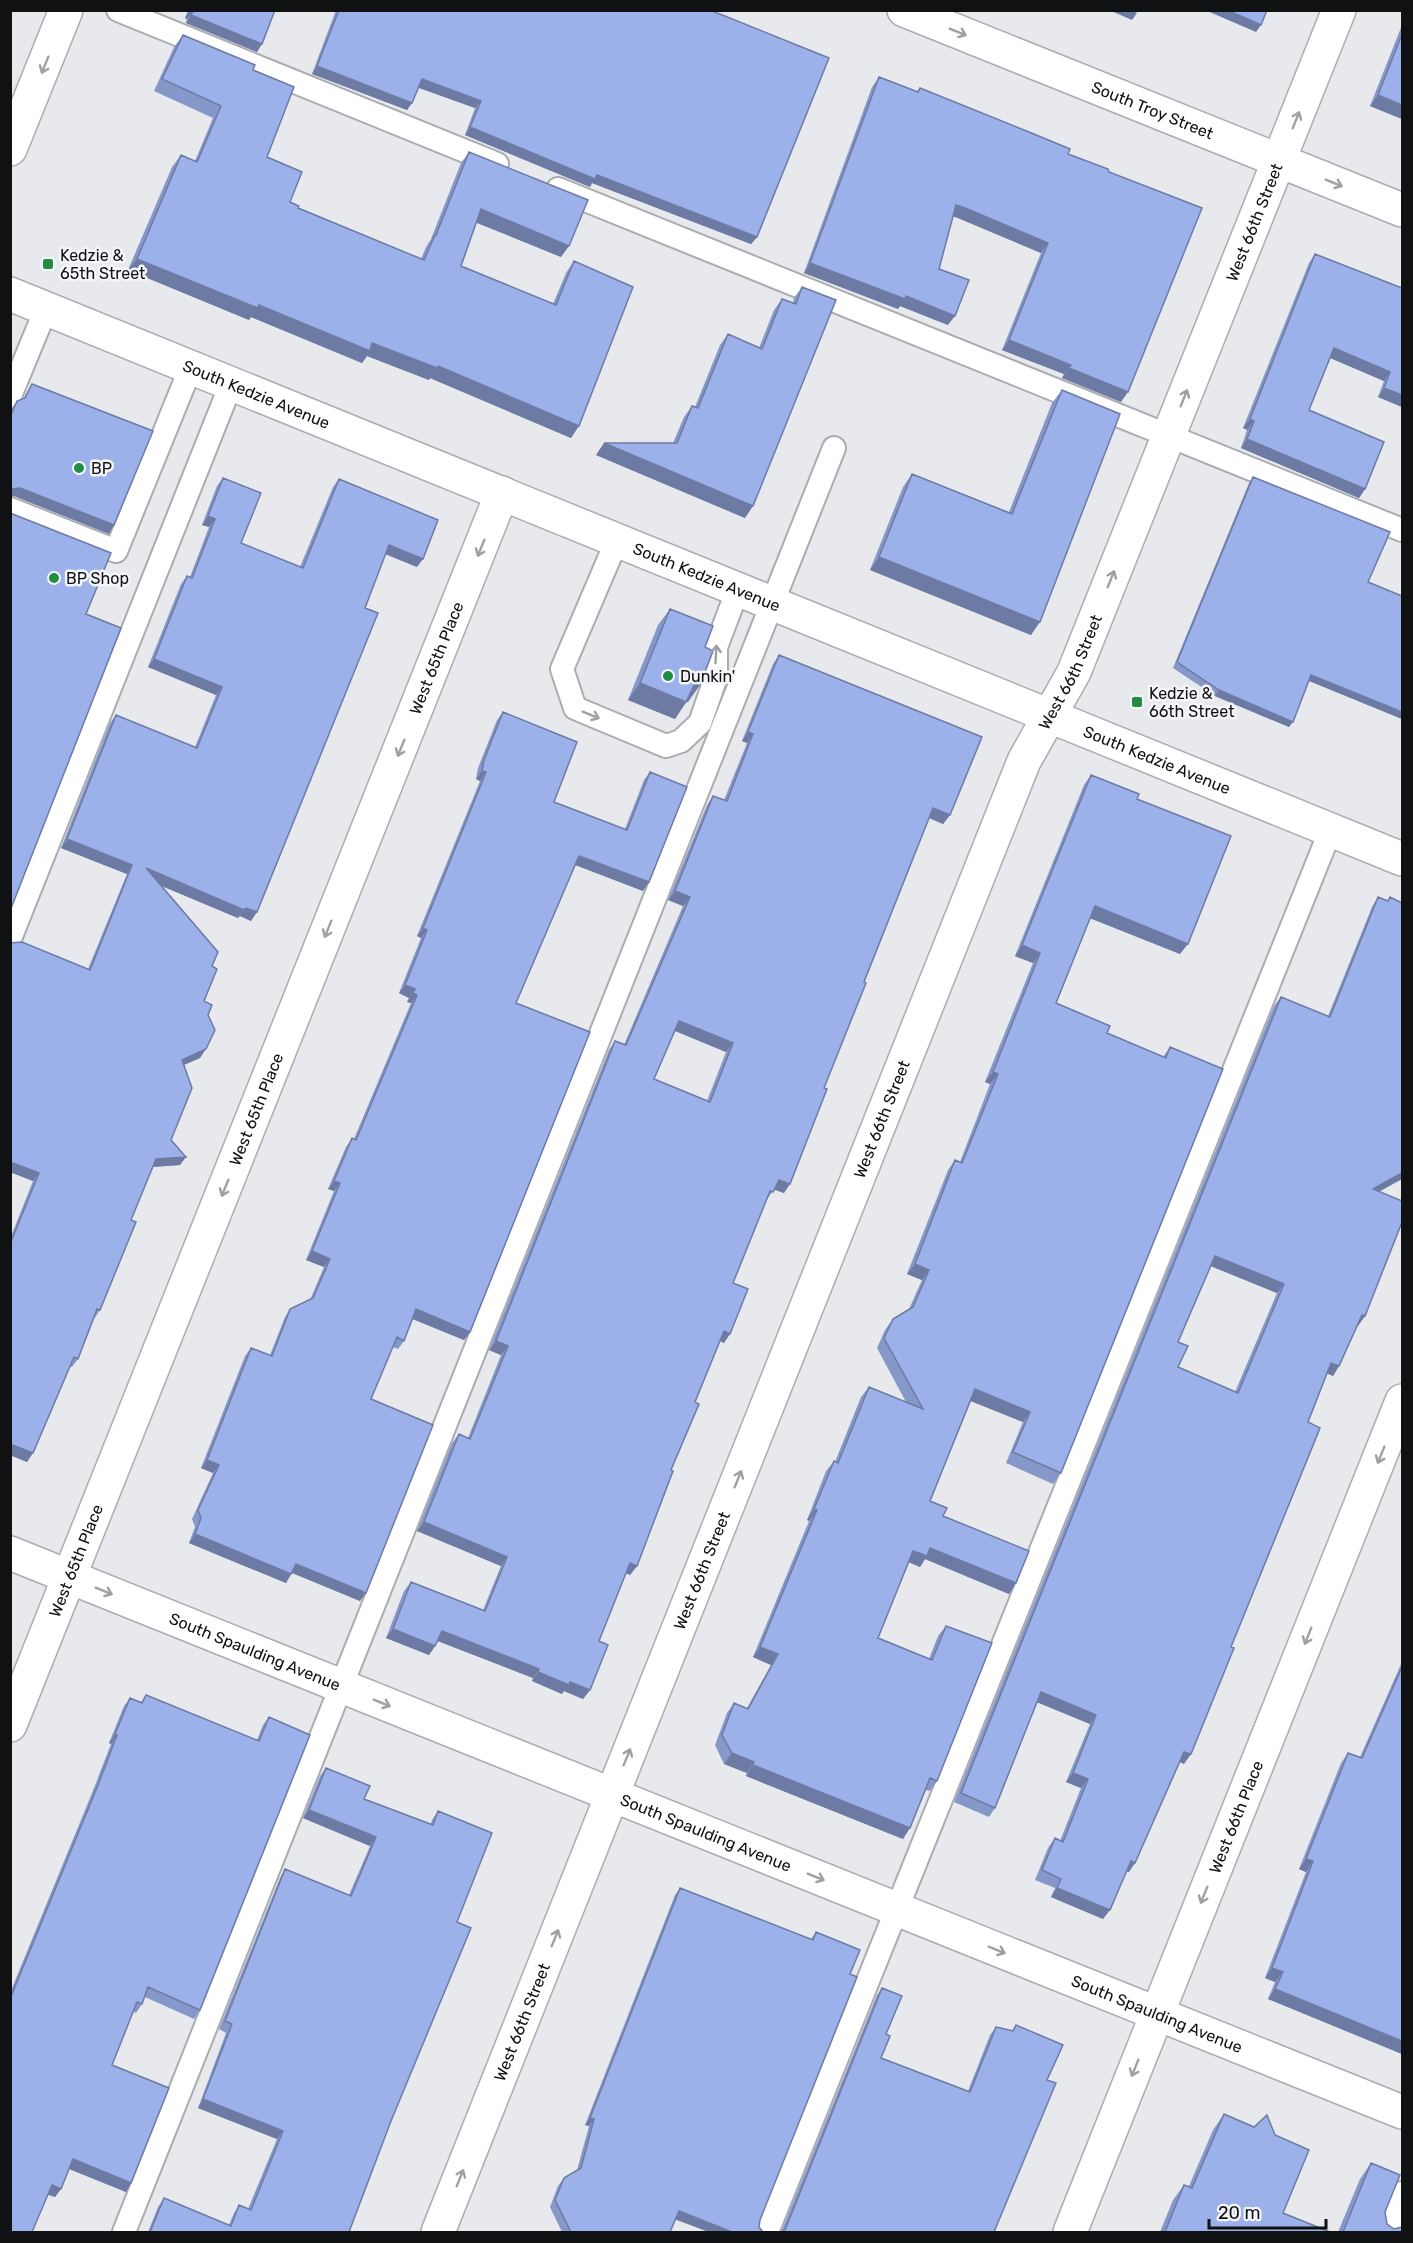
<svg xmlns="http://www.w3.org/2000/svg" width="1413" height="2243" font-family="Rubik,sans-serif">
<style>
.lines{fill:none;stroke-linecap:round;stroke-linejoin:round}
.service-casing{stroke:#abacb0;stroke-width:26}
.minor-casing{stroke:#abacb0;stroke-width:36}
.secondary-casing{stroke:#abacb0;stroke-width:36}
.service{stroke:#fff;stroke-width:22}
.minor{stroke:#fff;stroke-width:33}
.secondary{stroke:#fff;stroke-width:33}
.wall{fill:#8697c9;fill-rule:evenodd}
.shaded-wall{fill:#6d7ba4}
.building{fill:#9cb0ea;stroke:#6d7ba4;stroke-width:1.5;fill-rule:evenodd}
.oneway{stroke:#9fa0a0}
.poi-dot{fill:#238c43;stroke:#f4f6fa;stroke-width:2}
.labels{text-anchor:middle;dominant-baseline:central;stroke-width:5;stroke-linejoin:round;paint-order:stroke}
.street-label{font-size:16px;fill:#101112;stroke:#f4f6fa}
.poi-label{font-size:16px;fill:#101112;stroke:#f4f6fa;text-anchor:start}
</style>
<rect width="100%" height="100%" fill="#e7e9ed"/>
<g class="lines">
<g class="service-casing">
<path id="service" d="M118,10L497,164
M558,189L1402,530
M10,396L46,309
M10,509L116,551L191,367
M617,540L562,669L575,708L666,746L681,741L700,723L716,677V647L738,589
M10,939L231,384
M124,2232L834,448
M767,2232L1331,829
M1387,2232L1402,2193"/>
</g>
<g class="minor-casing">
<g id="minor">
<path id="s1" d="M904,10L1402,210"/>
<path d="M10,149L66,10"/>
<path id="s2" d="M10,1553L1402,2112"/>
<path id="s3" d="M10,1725L502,493"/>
<path id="s4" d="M438,2232L1024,761L1074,672L1339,10"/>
<path id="s5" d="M1070,2232L1402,1401"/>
</g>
</g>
<g class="secondary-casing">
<g id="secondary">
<path id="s6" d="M10,294L1402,859"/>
</g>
</g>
<use href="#service" class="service"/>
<use href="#minor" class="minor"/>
<use href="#secondary" class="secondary"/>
</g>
<path class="wall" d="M188,10H275L257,52L186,23L187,19L185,18Z
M336,10H710L757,237L751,244L592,183L590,187L465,135L475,108L418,87L412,103L407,110L312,74Z
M1402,25V119L1370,106Z
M183,35L253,70L267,157L290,202L298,208L421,259L426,247L431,239L461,163L469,152L561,257L476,222L461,266L553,304L566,273L574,261L571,438L430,378L429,380L367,356L362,363L251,317L249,320L128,270L172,167L181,155L195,161L213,118L154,91L174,47Z
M879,77L917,92L920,88L1068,154L1121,402L1062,378L1064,374L1002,350L1041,253L958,218L953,216L939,269L948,325L900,306L898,309L804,273L872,87Z
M1315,254L1402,288V407L1378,397L1384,381L1330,358L1309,410L1365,489L1359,498L1241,448L1247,430L1243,428L1309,263Z
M802,287L745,518L596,455L673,443L684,417L692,406L695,407L720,345L728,334L759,348L774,310L782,299L793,303L794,298Z
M32,384L109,534L14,496L10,497V411L17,401L23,399Z
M1062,390L1031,635L870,570L903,487L912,474L1009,512L1052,403Z
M1253,477L1368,582L1402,596V719L1309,681L1289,727L1215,696L1173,668L1249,483Z
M223,478L241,543L300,567L333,487L339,479L417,567L385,554L251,921L240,916L238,918L160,885L212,966L204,1001L208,1015L200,1058L184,1065L171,1140L180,1165L153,1167L131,1220L100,1310L94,1319L78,1359L72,1367L70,1366L27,1462L10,1455V1239L33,1181L10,1172V943L88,969L127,874L61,848L110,723L116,715L195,747L216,695L148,667L181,584L187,576L190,577L209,527L202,525L217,486Z
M670,609L705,647L688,702L687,701L675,719L628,700L658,625Z
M779,655L950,815L943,824L929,818L864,982L784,1193L774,1189L766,1201L733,1283L724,1343L720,1341L695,1402L637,1566L630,1575L626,1573L599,1641L590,1690L583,1699L564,1691L562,1694L532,1681L533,1678L438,1641L435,1646L429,1655L386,1638L404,1591L411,1582L483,1610L501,1566L417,1531L452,1443L459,1434L468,1438L501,1355L489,1350L609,1050L615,1041L624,1045L683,906L668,900L707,805L713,796L724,800L747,743L742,741L773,664ZM675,1031L726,1052L707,1101L654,1079Z
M503,712L554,802L625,829L644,780L650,772L643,891L575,865L516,1003L470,1332L464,1340L413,1319L404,1341L398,1349L393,1347L371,1399L360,1601L292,1573L286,1583L189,1543L195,1527L192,1519L213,1473L201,1468L245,1356L251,1348L270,1355L285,1317L290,1309L310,1300L324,1267L306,1260L334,1191L328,1189L346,1147L352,1138L354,1139L411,1003L407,1002L409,998L399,993L421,938L417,936L480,781L476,779L478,768L497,720Z
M1091,775L1137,799L1180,954L1090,918L1056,1003L1107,1033L1163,1057L1170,1047L1061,1473L1053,1484L1006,1463L1023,1422L971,1401L930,1501L943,1516L1016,1583L1009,1594L925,1559L920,1567L909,1562L878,1638L929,1659L938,1636L946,1626L937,1781L930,1791L926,1790L903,1839L746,1776L747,1773L724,1764L715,1745L727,1713L734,1703L747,1708L771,1665L753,1657L809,1521L807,1520L826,1471L834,1461L835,1462L861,1397L869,1387L906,1402L877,1348L885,1330L893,1319L909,1309L922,1280L907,1274L948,1170L955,1160L960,1162L990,1084L985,1082L1033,963L1015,956L1084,785Z
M1378,897L1402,1179L1379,1192L1365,1316L1358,1325L1339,1366L1333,1376L1327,1373L1308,1422L1231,1647L1184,1764L1180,1762L1129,1872L1126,1871L1103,1919L1051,1897L1055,1888L1035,1880L1048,1848L1055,1838L1060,1841L1081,1788L1066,1782L1090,1724L1037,1702L995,1808L989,1817L954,1802L1274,1006L1281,997L1328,1016L1372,907ZM1211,1266L1277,1293L1235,1392L1178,1367V1342Z
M1402,1662V2054L1268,1999L1275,1982L1265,1978L1306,1872L1299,1869L1341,1763L1348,1753L1360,1757Z
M146,1695L257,1740L263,1725L269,1717L200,2010L194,2019L145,1997L142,2004L136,2013L133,2011L112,2065L131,2183L126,2192L69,2169L61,2189L55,2197L48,2195L10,2232V1993L92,1793L111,1744L109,1743L124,1706L130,1698L141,1702Z
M326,1768L364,1799L431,1824L432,1820L438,1811L457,1922L391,2121L349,2232H148L158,2207L164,2198L229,2225L234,2213L239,2205L248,2209L277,2139L198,2108L226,2033L219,2029L280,1878L285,1869L349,1895L370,1846L303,1818L320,1776Z
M680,1888L811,1939L816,1932L850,1974L760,2220L759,2227L763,2232H709L676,2219L670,2232H562L550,2207L558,2186L564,2178L577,2170L589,2126L585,2125L675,1895Z
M882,1988L886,2034L881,2058L968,2091L990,2035L996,2027L1012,2031L1016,2025L1047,2080L781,2232L877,1995Z
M1224,2114L1283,2213L1330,2232H1160L1173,2200L1184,2185L1189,2186L1213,2130Z
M1371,2163L1385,2212L1387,2224L1394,2229L1402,2227V2232H1338L1360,2179Z"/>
<path class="shaded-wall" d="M190,10L193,11L187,19L185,18Z
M1109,10H1132L1137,13L1132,20Z
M1205,10H1227L1261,25L1256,32Z
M191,15L262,44L257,52L186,23Z
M317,66L412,103L407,110L312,74Z
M422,79L481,101L475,108L416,87Z
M1378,95L1402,105V119L1370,106Z
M470,127L597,175L757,237L751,244L592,183L590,187L465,135Z
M956,205L965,208L1048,243L1041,253L958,218L949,215Z
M481,209L569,246L561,257L472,221Z
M137,259L259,305L372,343L438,366L579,426L571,438L430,378L429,380L367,356L362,363L251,317L249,320L128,270Z
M810,263L906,296L955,316L948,325L900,306L898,309L804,273Z
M1009,340L1071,365L1064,374L1002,350Z
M1334,348L1390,372L1384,381L1328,357Z
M1069,368L1128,392L1121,402L1062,378Z
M1384,388L1402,395V407L1378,397Z
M1250,419L1254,421L1247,430L1243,428Z
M1247,439L1365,489L1359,498L1241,448Z
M604,443L753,506L745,518L596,455Z
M20,488L114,525L109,534L14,496L10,497V489Z
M208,516L215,519L209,527L202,525Z
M389,545L423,559L417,567L383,553Z
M879,557L1040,622L1031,635L870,570Z
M154,659L222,687L216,695L148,667Z
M1311,675L1402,712V719L1307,680Z
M640,683L686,702L675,719L628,700Z
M695,683L700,685L688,702L683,699Z
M1219,690L1293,722L1289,727L1215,696Z
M748,732L753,734L747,743L742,741Z
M482,771L486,772L480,781L476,779Z
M933,808L950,815L943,824L927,817Z
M67,839L132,865L127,874L61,848Z
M579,856L649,882L643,891L573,864Z
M146,868L244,910L238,918L140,877Z
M675,891L690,897L683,906L668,900Z
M1095,906L1188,944L1180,954L1087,917Z
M246,908L257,912L251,921L240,916Z
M423,928L427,930L421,938L417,936Z
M1022,945L1040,953L1033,963L1015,956Z
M405,985L415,989L409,998L399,993Z
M413,993L417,995L411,1003L407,1002Z
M679,1021L733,1043L726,1052L673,1030Z
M206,1049L200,1058L176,1068L182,1060Z
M993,1072L998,1074L990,1084L985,1082Z
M186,1157L180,1165L151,1167L156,1159Z
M10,1162L39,1173L33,1181L10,1172Z
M1402,1173V1179L1366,1198L1373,1189Z
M779,1180L790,1184L784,1193L772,1189Z
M334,1181L340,1183L334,1191L328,1189Z
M312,1251L330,1259L324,1267L306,1260Z
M1215,1256L1284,1284L1277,1293L1208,1265Z
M915,1264L929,1270L922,1280L907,1274Z
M416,1309L470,1332L464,1340L410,1318Z
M1362,1315L1365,1316L1358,1326L1356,1325Z
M724,1331L730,1334L724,1343L718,1340Z
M496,1341L508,1346L501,1355L489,1350Z
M1331,1363L1339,1366L1333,1376L1324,1372Z
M975,1389L1030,1412L1023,1422L968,1400Z
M10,1444L33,1453L27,1462L10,1455Z
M207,1460L219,1465L213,1473L201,1468Z
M814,1509L817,1510L809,1521L807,1520Z
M424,1522L507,1557L501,1566L417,1531Z
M195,1534L291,1574L286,1583L189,1543Z
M930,1548L1016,1583L1009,1594L925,1559L920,1567L906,1561L913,1551Z
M630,1563L637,1566L630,1575L624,1572Z
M296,1564L366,1593L360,1601L290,1572Z
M393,1629L435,1646L429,1655L386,1638Z
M442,1631L539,1669L533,1678L435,1640Z
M760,1647L778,1654L771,1665L753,1657Z
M538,1672L570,1682L590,1690L583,1699L564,1691L562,1694L532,1681Z
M1041,1692L1096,1715L1090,1724L1034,1701Z
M115,1734L117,1735L111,1744L109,1743Z
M1184,1752L1191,1754L1184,1764L1178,1761Z
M732,1753L754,1762L747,1773L724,1764Z
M753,1765L910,1828L903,1839L746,1776Z
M1073,1773L1088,1779L1081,1788L1066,1782Z
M309,1810L376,1837L370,1846L303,1818Z
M1306,1859L1313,1861L1306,1872L1299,1869Z
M1131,1861L1135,1863L1129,1872L1124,1870Z
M1057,1888L1110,1910L1103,1919L1051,1897Z
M1272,1968L1283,1972L1275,1982L1265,1978Z
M1275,1989L1402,2041V2054L1268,1999Z
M203,2099L283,2131L277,2139L198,2108Z
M590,2118L594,2119L589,2126L585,2125Z
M73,2159L131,2183L126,2192L67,2168Z
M52,2185L61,2189L55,2197L47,2194Z
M679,2211L732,2232H709L674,2219Z"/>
<path class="building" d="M191,10H275L262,44L191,15L193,11Z
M339,10H710L829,58L757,237L597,175L595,179L470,127L481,101L422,79L412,103L317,66Z
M1227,10H1267L1261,25Z
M1402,34V105L1378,95Z
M183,35L255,65L253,70L294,87L267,157L302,172L290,202L299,206L298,208L424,260L435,235H436L469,152L588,200L569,246L481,209L461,266L556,305L574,261L633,287L579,426L438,366L437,368L372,343L370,351L259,305L258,308L137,259L181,155L197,162L221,106L162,79Z
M879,77L918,92L920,88L1029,132L1070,149L1068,154L1108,169L1109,172L1202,208L1128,392L1069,368L1071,365L1009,340L1048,243L965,208L956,205L939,269L969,280L955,316L906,296L905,299L810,263Z
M1315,254L1402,288V395L1384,388L1390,372L1334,348L1309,410L1384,442L1365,489L1247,439L1254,421L1250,419Z
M802,287L836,300L753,506L604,443H677L692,406L698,408L728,334L762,349L782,299L796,304Z
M32,384L153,431L114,525L20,488L10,489V417L17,401L25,398Z
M1062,390L1120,414L1040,622L879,557L912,474L1012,514Z
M1253,477L1390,532L1368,582L1402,596V712L1311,675L1293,722L1219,690L1177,662Z
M223,478L261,493L241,543L303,568L339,479L438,520L423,559L389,545L365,608L378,613L257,912L246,908L244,910L146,868L218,952L212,966L217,969L204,1001L212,1005L208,1015L215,1030L206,1049L182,1060L192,1088L171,1140L186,1157L156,1159L131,1220L136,1222L100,1310L97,1309L78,1359L74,1357L33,1453L10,1444V1244L39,1173L10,1162V943L22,942L90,970L132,865L67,839L116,715L197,748L222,687L154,659L187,576L192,578L215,519L208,516Z
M10,513L111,553L86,614L121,628L10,911Z
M670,609L713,626L705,647L713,651L700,685L695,683L686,702L640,683Z
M779,655L982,737L950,815L933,808L864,982L866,983L824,1088L827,1089L790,1184L779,1180L773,1192L770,1191L733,1283L748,1289L730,1334L724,1331L695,1402L699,1404L671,1470L673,1471L637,1566L630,1563L599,1641L608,1645L590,1690L570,1682L569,1685L538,1672L539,1669L442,1631L435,1646L393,1629L411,1582L485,1611L507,1557L424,1522L459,1434L470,1439L508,1346L496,1341L615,1041L626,1045L690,897L675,891L713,796L727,801L753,734L748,732ZM679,1021L733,1043L710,1102L654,1079Z
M503,712L577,742L554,802L627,830L650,772L687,787L649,882L579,856L516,1003L590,1032L470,1332L416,1309L404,1341L397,1337L371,1399L433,1425L366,1593L296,1564L291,1574L195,1534L201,1518L198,1510L219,1465L207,1460L251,1348L272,1356L290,1309L313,1298L330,1259L312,1251L340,1183L334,1181L352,1138L356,1140L417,995L413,993L415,989L405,985L427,930L423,928L486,772L482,771L484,760Z
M1091,775L1139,794L1137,799L1231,836L1188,944L1095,906L1056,1003L1110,1026L1107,1033L1166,1058L1170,1047L1223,1069L1061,1473L1013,1452L1030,1412L975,1389L930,1501L947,1508L943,1516L1029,1551L1016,1583L930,1548L927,1556L913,1551L878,1638L932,1660L946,1626L992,1643L937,1781L930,1778L910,1828L753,1765L754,1762L732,1753L722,1735L734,1703L748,1709L778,1654L760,1647L817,1510L814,1509L834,1461L838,1463L869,1387L923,1409L884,1338L893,1319L913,1307L929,1270L915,1264L955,1160L962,1163L998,1074L993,1072L1040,953L1022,945Z
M1378,897L1388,901L1390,897L1402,903V1173L1373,1189L1402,1201V1222L1365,1316L1362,1315L1339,1366L1331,1363L1308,1422L1320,1428L1231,1647L1234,1648L1191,1754L1184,1752L1135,1863L1131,1861L1110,1910L1057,1888L1061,1879L1042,1870L1055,1838L1063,1842L1088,1779L1073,1773L1096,1715L1041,1692L995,1808L961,1793L1281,997L1330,1017ZM1215,1256L1284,1284L1238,1393L1178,1367L1188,1346L1178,1342Z
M1402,1667V2041L1275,1989L1283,1972L1272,1968L1313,1861L1306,1859L1348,1753L1362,1758Z
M146,1695L259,1741L269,1717L310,1735L200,2010L148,1987L142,2004L137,2002L112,2065L169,2088L131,2183L73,2159L61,2189L52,2185L32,2232H10V1999L98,1785L117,1735L115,1734L130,1698L142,1703Z
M326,1768L370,1786L364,1799L433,1825L438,1811L492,1833L457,1922L471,1928L391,2121L349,2232H150L164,2198L231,2226L239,2205L251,2210L283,2131L203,2099L232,2024L225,2021L285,1869L351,1896L376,1837L309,1810Z
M680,1888L813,1940L816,1932L860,1950L850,1974L857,1977L760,2220L759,2227L763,2232H732L679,2211L670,2232H571L555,2200L564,2178L581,2168L594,2119L590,2118Z
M882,1988L902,1996L886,2034L890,2036L881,2058L970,2092L996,2027L1013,2031L1016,2025L1063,2045L1047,2080L1056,2083L994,2232H781L785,2230Z
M1224,2114L1254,2127L1267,2115L1275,2135L1309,2150L1283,2213L1330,2232H1165L1184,2185L1192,2188Z
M1371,2163L1400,2175L1385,2212L1387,2224L1394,2229L1402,2227V2232H1343Z"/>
<defs><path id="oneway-shaft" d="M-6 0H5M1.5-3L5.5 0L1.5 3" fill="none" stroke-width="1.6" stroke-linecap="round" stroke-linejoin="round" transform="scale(1.5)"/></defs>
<g class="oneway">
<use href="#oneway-shaft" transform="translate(958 32) rotate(22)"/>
<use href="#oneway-shaft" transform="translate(45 65) rotate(112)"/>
<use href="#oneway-shaft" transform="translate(1296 120) rotate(-68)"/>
<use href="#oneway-shaft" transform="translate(1334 183) rotate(22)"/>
<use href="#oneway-shaft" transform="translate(1184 398) rotate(-68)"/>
<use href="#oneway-shaft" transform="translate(481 548) rotate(112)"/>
<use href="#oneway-shaft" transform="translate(1111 579) rotate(-68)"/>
<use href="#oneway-shaft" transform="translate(716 654) rotate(-87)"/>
<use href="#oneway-shaft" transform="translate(591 715) rotate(22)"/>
<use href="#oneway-shaft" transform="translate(401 748) rotate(112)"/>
<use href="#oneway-shaft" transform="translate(328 929) rotate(112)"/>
<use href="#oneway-shaft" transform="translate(225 1188) rotate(112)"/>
<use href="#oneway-shaft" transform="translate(1381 1455) rotate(112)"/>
<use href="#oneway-shaft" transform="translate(738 1479) rotate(-68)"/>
<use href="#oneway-shaft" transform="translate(104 1591) rotate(22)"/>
<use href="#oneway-shaft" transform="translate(1308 1636) rotate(112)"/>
<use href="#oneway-shaft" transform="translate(382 1703) rotate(22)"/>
<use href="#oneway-shaft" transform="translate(627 1757) rotate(-68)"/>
<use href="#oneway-shaft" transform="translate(816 1877) rotate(22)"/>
<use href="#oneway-shaft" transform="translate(1204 1895) rotate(112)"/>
<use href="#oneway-shaft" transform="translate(555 1938) rotate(-68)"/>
<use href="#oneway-shaft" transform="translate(997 1950) rotate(22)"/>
<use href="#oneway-shaft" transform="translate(1135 2068) rotate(112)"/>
<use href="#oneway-shaft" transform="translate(460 2178) rotate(-68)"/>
</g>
<g class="poi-dot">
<rect x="42" y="258" width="12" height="12" rx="3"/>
<circle cx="79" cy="468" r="6"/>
<circle cx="54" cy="578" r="6"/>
<circle cx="668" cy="676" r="6"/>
<rect x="1131" y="696" width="12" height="12" rx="3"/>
</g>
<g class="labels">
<g class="street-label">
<text stroke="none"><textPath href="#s1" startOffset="268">South Troy Street</textPath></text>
<text stroke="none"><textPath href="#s4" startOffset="2170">West 66th Street</textPath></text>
<text stroke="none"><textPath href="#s6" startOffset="266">South Kedzie Avenue</textPath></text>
<text stroke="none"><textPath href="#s6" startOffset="752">South Kedzie Avenue</textPath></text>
<text stroke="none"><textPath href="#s3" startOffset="1149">West 65th Place</textPath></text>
<text stroke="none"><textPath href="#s4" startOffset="1684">West 66th Street</textPath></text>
<text stroke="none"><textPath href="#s6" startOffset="1238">South Kedzie Avenue</textPath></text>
<text stroke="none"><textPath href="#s3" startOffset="663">West 65th Place</textPath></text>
<text stroke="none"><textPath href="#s4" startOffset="1198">West 66th Street</textPath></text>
<text stroke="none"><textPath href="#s3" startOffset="177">West 65th Place</textPath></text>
<text stroke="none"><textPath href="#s4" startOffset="712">West 66th Street</textPath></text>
<text stroke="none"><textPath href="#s2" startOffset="264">South Spaulding Avenue</textPath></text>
<text stroke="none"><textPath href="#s5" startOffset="447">West 66th Place</textPath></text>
<text stroke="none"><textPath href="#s2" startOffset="750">South Spaulding Avenue</textPath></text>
<text stroke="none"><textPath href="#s2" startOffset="1236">South Spaulding Avenue</textPath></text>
<text stroke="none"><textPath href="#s4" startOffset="226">West 66th Street</textPath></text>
</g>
<g class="poi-label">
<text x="60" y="255">Kedzie &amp;<tspan x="60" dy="18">65th Street</tspan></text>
<text x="91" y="468">BP</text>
<text x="66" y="578">BP Shop</text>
<text x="680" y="676">Dunkin'</text>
<text x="1149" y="693">Kedzie &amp;<tspan x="1149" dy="18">66th Street</tspan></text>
</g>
</g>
<rect width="1413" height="2243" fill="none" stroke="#101112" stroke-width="24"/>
<path d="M1209 2219v9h117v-9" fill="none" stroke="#101112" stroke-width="3"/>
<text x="1218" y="2219" font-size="18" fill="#101112" stroke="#f4f6fa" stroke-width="4.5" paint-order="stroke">20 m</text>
</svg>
